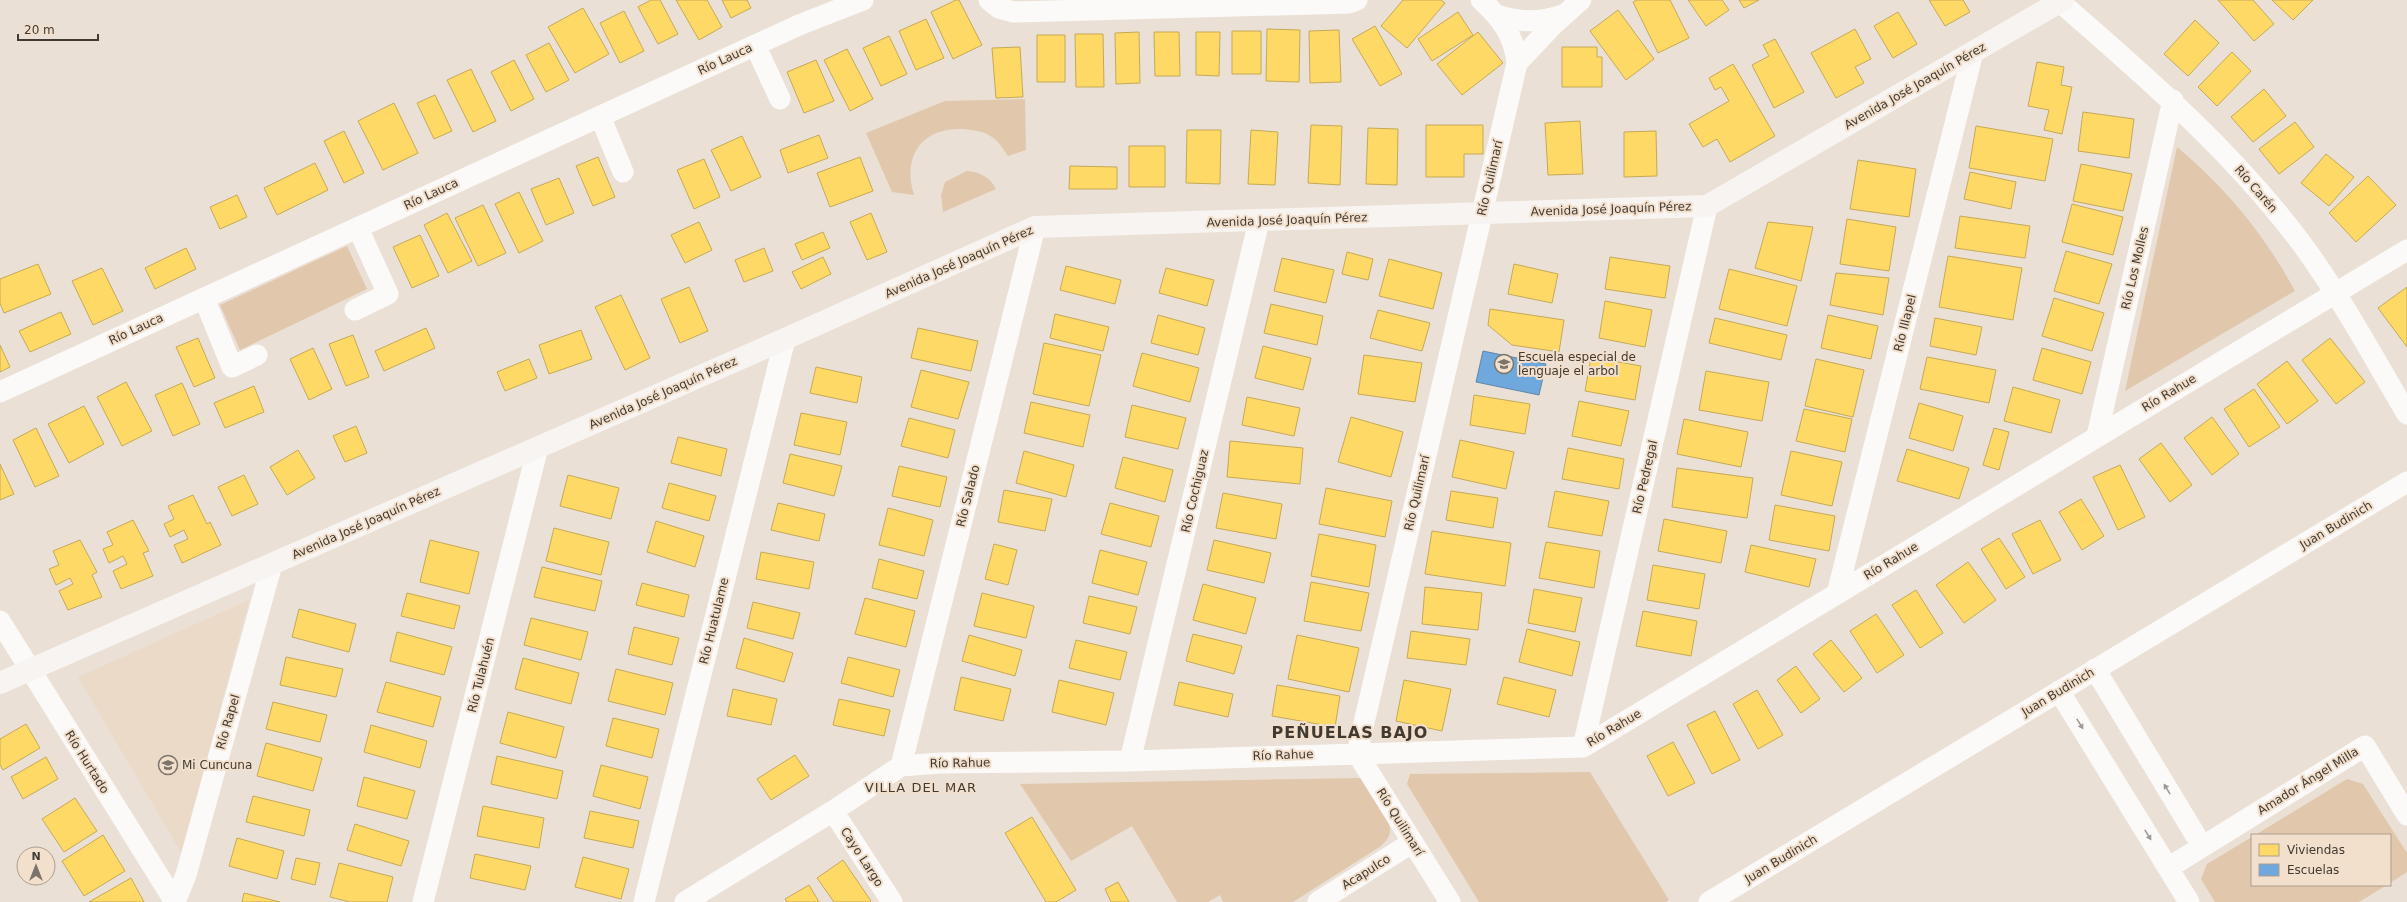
<svg xmlns="http://www.w3.org/2000/svg" width="2407" height="902" font-family="'DejaVu Sans',sans-serif">
<style>
.built{fill:#ecdac8}
.green{fill:#e1c7ab}
.homes{fill:#ffd966;stroke:#c6a957}
.schools{fill:#6fa8dc;stroke:#6187a9}
.lines{fill:none;stroke-linecap:round;stroke-linejoin:round}
.street{stroke:#fcfaf9;stroke-width:21}
.secondary{stroke:#f8f4f1;stroke-width:22}
.oneway{fill:#9e9a96}
.labels{text-anchor:middle;dominant-baseline:central;stroke-width:4;stroke-linejoin:round;paint-order:stroke}
.street-label{font-size:12px;fill:#413a33;stroke:#f2e0cd}
.poi-label{font-size:12px;fill:#413a33;stroke:#f2e0cd;text-anchor:start}
.neighbourhood-label{font-size:13px;letter-spacing:1px;fill:#413a33;stroke:#f2e0cd}
.district-label{font-size:16px;font-weight:bold;letter-spacing:1px;fill:#413a33;stroke:#f2e0cd}
</style>
<rect width="100%" height="100%" fill="#eae0d5"/>
<path class="built" d="M249,600L182,854L78,677Z"/>
<path class="green" d="M1025,99L1026,150L1008,156C1003,149 999,141 992,137C984,131 973,130 963,129C921,127 902,157 914,195L892,192L866,133L945,101Z
M2177,147C2226,188 2264,234 2295,291L2125,391Z
M967,171C980,172 990,177 996,189L943,212L941,195L945,182Z
M347,246L367,289L240,350L220,305Z
M1590,772L1669,900L1665,902H1479L1407,784L1410,774Z
M1362,778L1389,824C1392,834 1388,839 1381,846L1293,902H1223L1220,895L1208,902H1177L1132,826L1071,861L1020,784Z
M2347,779L2363,784L2407,853V872L2390,883V835H2255Z
M2252,837V885H2387L2359,902H2215L2201,879L2207,864Z"/>
<path class="homes" d="M651,0H660L678,34L658,44L638,7Z
M676,0H707L722,27L699,40Z
M722,0H747L751,8L731,18Z
M956,0H959L982,45L953,59L931,12Z
M1403,0H1441L1445,3L1407,48L1381,26Z
M1637,0H1670L1689,38L1658,53L1633,2Z
M1688,0H1722L1729,10L1706,26Z
M1739,0H1759L1744,8Z
M1929,0H1963L1970,12L1945,26Z
M2218,0H2253L2274,24L2254,41Z
M2272,0H2313L2293,20Z
M583,8L609,54L575,73L548,27Z
M1618,10L1654,59L1626,80L1590,31Z
M624,11L644,51L620,63L600,23Z
M1458,12L1473,35L1432,61L1418,39Z
M1898,12L1917,44L1893,58L1874,26Z
M926,19L944,58L916,70L899,31Z
M2195,20L2219,43L2188,76L2164,54Z
M1375,26L1402,74L1380,86L1352,39Z
M1267,29L1300,30L1299,82L1266,81Z
M1855,29L1871,59L1855,67L1864,83L1836,98L1811,53Z
M1339,30L1341,82L1310,83L1309,31Z
M1232,31H1261V74H1232Z
M1139,32L1140,83L1116,84L1115,33Z
M1154,32H1179L1180,76H1155Z
M1196,32H1220L1219,76L1196,75Z
M1478,32L1503,63L1462,95L1437,64Z
M1075,34H1103L1104,87H1076Z
M1037,35H1065V82H1037Z
M889,36L907,74L881,86L863,48Z
M1775,39L1804,92L1774,108L1752,65L1769,56L1763,45Z
M549,43L569,80L546,92L526,55Z
M1020,47L1023,97L996,98L992,48Z
M1562,47H1597V57H1602V87H1562Z
M847,49L873,99L850,111L824,60Z
M2232,52L2251,71L2217,106L2198,87Z
M514,60L534,99L511,111L491,72Z
M816,60L834,101L804,113L787,72Z
M2037,62L2064,67L2061,85L2072,87L2062,134L2044,130L2049,110L2028,106Z
M1733,64L1775,136L1730,162L1717,139L1703,147L1689,124L1729,101L1721,87L1715,90L1709,78Z
M471,69L496,121L473,132L447,80Z
M2264,89L2286,116L2253,142L2231,117Z
M435,95L452,131L434,139L417,103Z
M394,103L418,153L383,170L358,121Z
M2083,112L2134,119L2129,158L2078,151Z
M1580,121L1583,174L1548,175L1545,123Z
M2295,122L2314,147L2279,174L2259,149Z
M1311,125L1342,126L1340,185L1308,183Z
M1426,125H1483V154H1464V177H1426Z
M1976,126L2053,139L2045,181L1969,168Z
M1368,128L1398,129L1397,185L1366,184Z
M1187,130H1221L1220,184L1186,183Z
M1251,130L1278,132L1275,185L1248,184Z
M344,131L364,173L344,183L324,141Z
M1656,131L1657,176L1624,177V132Z
M819,135L828,158L788,173L780,150Z
M742,136L761,177L731,191L711,150Z
M1129,146H1165V187H1129Z
M2326,154L2354,177L2329,206L2301,183Z
M598,157L615,197L593,206L576,166Z
M860,157L873,191L830,207L817,173Z
M704,159L720,197L694,209L677,170Z
M1858,160L1916,169L1909,217L1850,209Z
M315,163L328,190L277,215L264,188Z
M2081,164L2132,174L2123,211L2073,201Z
M1070,166L1117,167V189H1069Z
M1970,172L2016,182L2011,209L1964,199Z
M2368,176L2396,205L2356,242L2329,213Z
M559,178L574,213L546,225L531,189Z
M519,192L543,241L519,253L495,204Z
M237,195L247,217L220,229L210,207Z
M2072,204L2123,217L2113,255L2062,242Z
M483,205L506,253L478,266L455,218Z
M447,213L472,261L448,273L424,225Z
M871,213L887,252L867,260L850,222Z
M1960,216L2030,226L2025,258L1955,248Z
M1847,219L1896,227L1889,271L1840,264Z
M699,222L712,250L685,263L671,235Z
M1768,222L1813,227L1801,281L1755,268Z
M823,232L830,248L802,260L795,244Z
M420,235L439,276L412,288L393,247Z
M186,248L196,269L155,289L145,268Z
M764,248L773,271L744,282L735,260Z
M2066,251L2112,264L2099,304L2054,291Z
M1347,252L1373,259L1368,280L1342,274Z
M1948,256L2022,268L2013,320L1939,307Z
M823,257L831,274L801,289L792,272Z
M1610,257L1670,266L1665,298L1605,289Z
M1282,258L1334,270L1326,303L1274,291Z
M1389,259L1442,273L1433,309L1379,296Z
M38,264L51,294L4,313L0,303V279Z
M1514,264L1558,274L1552,303L1508,294Z
M1066,266L1121,280L1115,304L1060,290Z
M102,268L123,311L93,325L72,281Z
M1166,268L1214,280L1207,306L1159,293Z
M1729,269L1797,286L1787,326L1719,309Z
M1836,273L1889,278L1883,315L1830,305Z
M689,287L708,331L680,343L661,299Z
M2407,287V347L2378,308Z
M621,295L650,358L625,370L595,307Z
M2054,298L2104,313L2092,351L2042,336Z
M1605,301L1652,310L1645,347L1599,338Z
M1271,304L1323,316L1317,345L1264,333Z
M1490,309L1564,320L1559,352L1512,345L1488,325Z
M1378,310L1430,323L1422,351L1370,338Z
M61,312L71,334L30,352L19,331Z
M1055,314L1109,327L1103,351L1050,338Z
M1158,315L1205,328L1198,355L1151,343Z
M1828,315L1878,326L1871,359L1821,348Z
M1715,318L1787,335L1781,360L1709,343Z
M1935,318L1982,327L1976,355L1930,346Z
M426,328L435,348L384,371L375,351Z
M918,328L978,341L971,371L911,358Z
M581,330L592,359L549,374L539,345Z
M353,335L369,377L346,386L329,344Z
M198,338L215,378L194,387L176,347Z
M2330,338L2365,382L2336,404L2302,360Z
M1044,343L1101,355L1089,406L1033,394Z
M0,345L10,367L0,372Z
M1263,346L1311,358L1303,390L1255,378Z
M313,348L332,389L309,400L290,359Z
M2042,348L2091,362L2082,394L2033,380Z
M1142,353L1199,368L1190,402L1133,386Z
M1364,355L1422,363L1415,402L1358,394Z
M1591,357L1641,366L1635,400L1585,391Z
M1927,357L1996,370L1989,403L1920,389Z
M529,359L537,378L505,391L497,372Z
M1816,359L1864,370L1853,417L1805,406Z
M2287,361L2318,401L2287,424L2257,384Z
M816,367L862,377L857,403L810,393Z
M921,370L969,382L958,419L911,407Z
M1706,371L1769,382L1762,421L1699,410Z
M126,382L152,431L122,446L97,397Z
M182,383L200,424L173,436L155,395Z
M254,386L264,412L225,428L214,403Z
M2013,387L2060,400L2051,433L2004,421Z
M2254,389L2280,427L2249,447L2224,409Z
M1474,395L1530,404L1525,434L1470,425Z
M1247,397L1300,408L1294,436L1242,425Z
M1579,401L1629,411L1621,446L1572,436Z
M1031,402L1090,415L1083,447L1024,433Z
M1919,403L1963,416L1953,451L1909,438Z
M1132,405L1186,418L1178,449L1125,437Z
M84,406L104,444L69,463L48,424Z
M1804,409L1852,419L1845,452L1796,441Z
M801,413L847,422L840,455L794,445Z
M1351,417L1403,432L1391,477L1338,462Z
M2212,417L2239,454L2212,475L2184,438Z
M909,418L955,430L948,458L901,446Z
M1684,419L1748,432L1741,467L1677,454Z
M356,426L367,453L345,462L333,436Z
M36,428L59,476L35,487L13,440Z
M1994,428L2009,432L1999,470L1983,465Z
M678,437L727,449L721,476L671,463Z
M1460,440L1514,452L1506,489L1452,477Z
M1230,441L1303,448L1300,484L1227,477Z
M2161,443L2192,485L2170,502L2139,459Z
M1568,448L1624,459L1619,489L1562,479Z
M1907,449L1969,468L1959,499L1897,481Z
M298,450L315,478L287,495L270,467Z
M1024,451L1074,465L1066,497L1016,483Z
M1791,451L1842,462L1832,506L1781,495Z
M790,454L842,466L834,496L783,483Z
M1123,457L1173,470L1165,502L1115,488Z
M0,464L14,494L0,500Z
M2120,465L2145,517L2118,530L2093,477Z
M899,466L947,477L940,507L892,496Z
M1677,468L1753,478L1747,518L1672,507Z
M244,475L258,504L232,516L218,487Z
M568,475L619,488L611,519L560,506Z
M669,483L716,496L709,521L662,508Z
M1326,488L1392,501L1385,537L1319,524Z
M1004,490L1052,499L1045,531L998,522Z
M1451,491L1498,498L1493,528L1446,520Z
M1555,491L1609,501L1602,536L1548,527Z
M1223,493L1282,504L1276,539L1216,528Z
M193,495L207,524L210,522L221,545L182,563L174,545L188,539L184,530L170,537L164,524L174,519L168,506Z
M2081,499L2104,536L2082,550L2059,512Z
M778,503L825,514L819,541L771,530Z
M1110,503L1159,516L1151,547L1101,534Z
M1775,505L1835,516L1829,551L1769,540Z
M888,508L933,520L924,556L879,545Z
M1664,519L1727,531L1721,563L1658,551Z
M133,520L149,551L143,553L153,576L121,589L113,571L127,564L123,556L109,563L103,549L113,545L107,532Z
M2040,520L2061,560L2033,574L2012,534Z
M656,521L704,536L695,567L647,552Z
M554,528L609,542L601,575L546,561Z
M1432,531L1511,543L1505,586L1425,574Z
M1319,534L1376,545L1369,587L1311,576Z
M1999,538L2025,577L2006,589L1981,549Z
M80,540L97,572L92,575L102,597L68,610L59,591L73,584L70,578L56,585L49,569L59,565L53,551Z
M430,540L479,552L469,594L420,582Z
M1214,540L1271,553L1264,583L1207,570Z
M1546,542L1600,551L1594,588L1539,578Z
M994,544L1017,550L1008,585L985,579Z
M1751,545L1816,559L1809,587L1745,572Z
M1100,550L1147,562L1138,595L1092,583Z
M761,552L814,562L809,589L756,579Z
M879,559L924,571L917,599L872,588Z
M1968,562L1996,600L1964,623L1936,585Z
M1653,565L1705,574L1699,609L1647,600Z
M542,567L602,581L595,611L534,597Z
M1311,582L1369,593L1361,631L1304,621Z
M642,583L689,595L684,617L636,605Z
M1203,584L1256,598L1246,634L1193,620Z
M1425,587L1482,593L1478,630L1422,624Z
M1534,589L1582,598L1575,632L1528,623Z
M1916,590L1943,633L1920,648L1892,605Z
M407,593L460,606L454,629L401,616Z
M982,593L1034,606L1026,638L974,626Z
M1089,596L1137,607L1130,634L1083,623Z
M865,598L915,611L906,647L855,634Z
M753,602L800,613L793,639L747,628Z
M299,609L356,624L349,652L292,637Z
M1643,611L1697,621L1691,656L1636,646Z
M1876,614L1904,655L1877,673L1850,631Z
M531,618L588,632L581,660L524,645Z
M634,627L679,638L672,665L628,654Z
M1527,629L1580,642L1572,676L1519,662Z
M1411,631L1470,639L1466,665L1407,658Z
M397,632L452,647L444,675L390,661Z
M1193,634L1242,646L1234,674L1186,661Z
M969,635L1022,650L1015,676L962,661Z
M1297,635L1359,648L1349,692L1288,679Z
M744,638L793,653L784,682L736,668Z
M1076,640L1127,652L1120,680L1069,668Z
M1831,640L1862,678L1844,692L1813,654Z
M286,657L343,669L336,697L280,685Z
M848,657L900,670L893,697L841,683Z
M523,658L579,673L571,704L515,689Z
M1796,666L1820,699L1801,713L1777,680Z
M616,669L673,683L665,715L608,701Z
M961,677L1011,689L1003,721L954,710Z
M1504,677L1556,690L1549,717L1497,704Z
M1059,680L1114,693L1106,725L1052,712Z
M1404,680L1451,689L1442,731L1396,721Z
M386,682L441,697L433,727L377,712Z
M1179,682L1233,694L1228,717L1174,705Z
M1277,685L1340,696L1335,727L1272,716Z
M733,689L777,699L771,725L727,716Z
M1757,690L1783,735L1758,749L1733,704Z
M839,699L890,710L884,736L833,725Z
M273,702L327,715L320,742L266,729Z
M1715,711L1740,760L1712,774L1687,725Z
M508,712L564,727L556,758L500,743Z
M613,718L659,729L652,758L606,746Z
M26,724L40,748L3,770L0,765V739Z
M371,725L427,741L420,768L364,752Z
M1673,742L1695,783L1668,796L1647,756Z
M266,743L322,758L313,791L257,776Z
M795,755L809,776L771,800L757,779Z
M497,756L563,771L557,799L491,784Z
M46,757L58,779L23,799L11,777Z
M601,765L648,777L640,809L593,796Z
M364,777L415,791L407,819L357,806Z
M253,796L310,810L304,836L246,822Z
M75,798L97,831L64,852L42,819Z
M483,806L544,818L539,848L477,836Z
M590,811L639,821L633,848L584,838Z
M1032,817L1076,890L1056,902H1046L1005,833Z
M355,824L409,841L401,866L347,850Z
M103,835L125,871L84,896L62,861Z
M237,838L284,851L277,879L229,866Z
M475,854L531,866L525,890L470,878Z
M583,857L629,869L621,899L575,887Z
M296,858L320,863L315,885L291,879Z
M843,860L871,901L870,902H834L817,878Z
M339,863L393,877L387,902H350L330,897Z
M131,878L144,902H89Z
M1118,882L1129,902H1111L1105,889Z
M809,885L819,902H787L785,899Z
M244,893L280,902H242Z"/>
<path class="schools" d="M1483,351L1546,364L1539,395L1476,382Z"/>
<g class="lines">
<path class="street" d="M989,0L999,8L1014,12L1349,3L1357,0
M2060,2C2145,76 2230,149 2299,240C2340,295 2372,355 2407,414
M1497,15C1520,23 1540,23 1562,15
M755,45L780,99
M1517,63L1553,25L1581,0
M600,116L623,172
M204,298L232,367L257,355
M355,310L388,294L358,228
M0,392L799,25L863,0
M2097,436L2173,100
M1837,594L1973,52
M0,621L175,902
M2095,669L2202,846
M2059,691L2189,902
M1583,747L1707,206
M1130,761L1259,221
M901,766L1035,227
M833,811L892,902
M2168,868L2365,746L2407,815
M175,902L186,875L272,564
M423,902L538,447
M644,902L785,339
M685,902L833,811L901,766L940,763L1130,761L1583,747L2407,250
M1318,902L1413,842
M1450,902L1357,753L1517,63C1514,35 1501,18 1481,0
M1709,902L2407,482"/>
<path class="secondary" d="M0,683L785,339L1035,227L1707,206L2063,0"/>
</g>
<defs><path id="oneway-solid" d="M-6-.8H1V-3.2L6.5 0L1 3.2V.8H-6Z"/></defs>
<g class="oneway">
<use href="#oneway-solid" transform="translate(2080 724) rotate(58)"/>
<use href="#oneway-solid" transform="translate(2167 789) rotate(-121)"/>
<use href="#oneway-solid" transform="translate(2148 835) rotate(58)"/>
</g>
<defs>
<g id="school-ring" transform="scale(1)"><circle r="9.5" fill="#f2e0cd" stroke="#7c746c" stroke-width="1.5"/><path d="M0-5L7-2L0 1L-7-2ZM-4 1L0 2.5L4 1V4Q0 6-4 4Z" fill="#7c746c"/></g>
</defs>
<g fill-rule="evenodd">
<use href="#school-ring" x="1504" y="364"/>
<use href="#school-ring" x="168" y="765"/>
</g>
<g class="labels">
<g class="street-label">
<text transform="translate(725 59) rotate(-25)">Río Lauca</text>
<text transform="translate(1915 86) rotate(-30)">Avenida José Joaquín Pérez</text>
<text transform="translate(1490 178) rotate(-77)">Río Quilimarí</text>
<text transform="translate(2256 189) rotate(49)">Río Carén</text>
<text transform="translate(431 194) rotate(-25)">Río Lauca</text>
<text transform="translate(1611 209) rotate(-2)">Avenida José Joaquín Pérez</text>
<text transform="translate(1287 220) rotate(-2)">Avenida José Joaquín Pérez</text>
<text transform="translate(959 262) rotate(-24)">Avenida José Joaquín Pérez</text>
<text transform="translate(2135 268) rotate(-77)">Río Los Molles</text>
<text transform="translate(1905 323) rotate(-76)">Río Illapel</text>
<text transform="translate(136 329) rotate(-25)">Río Lauca</text>
<text transform="translate(663 393) rotate(-24)">Avenida José Joaquín Pérez</text>
<text transform="translate(2169 393) rotate(-31)">Río Rahue</text>
<text transform="translate(1645 477) rotate(-77)">Río Pedregal</text>
<text transform="translate(1195 491) rotate(-77)">Río Cochiguaz</text>
<text transform="translate(1417 493) rotate(-77)">Río Quilimarí</text>
<text transform="translate(968 496) rotate(-76)">Río Salado</text>
<text transform="translate(366 523) rotate(-24)">Avenida José Joaquín Pérez</text>
<text transform="translate(2336 525) rotate(-31)">Juan Budinich</text>
<text transform="translate(1891 561) rotate(-31)">Río Rahue</text>
<text transform="translate(714 621) rotate(-76)">Río Huatulame</text>
<text transform="translate(481 675) rotate(-76)">Río Tulahuén</text>
<text transform="translate(2058 692) rotate(-31)">Juan Budinich</text>
<text transform="translate(228 722) rotate(-74)">Río Rapel</text>
<text transform="translate(1614 728) rotate(-31)">Río Rahue</text>
<text transform="translate(1283 755) rotate(-2)">Río Rahue</text>
<text transform="translate(87 762) rotate(58)">Río Hurtado</text>
<text transform="translate(960 763) rotate(-1)">Río Rahue</text>
<text transform="translate(2308 781) rotate(-32)">Amador Ángel Milla</text>
<text transform="translate(1400 822) rotate(58)">Río Quilimarí</text>
<text transform="translate(862 857) rotate(57)">Cayo Largo</text>
<text transform="translate(1781 859) rotate(-31)">Juan Budinich</text>
<text transform="translate(1366 872) rotate(-32)">Acapulco</text>
</g>
<g class="poi-label">
<text x="1518" y="357">Escuela especial de<tspan x="1518" dy="14">lenguaje el arbol</tspan></text>
<text x="182" y="765">Mi Cuncuna</text>
</g>
<g class="neighbourhood-label">
<text x="921" y="787">VILLA DEL MAR</text>
</g>
<g class="district-label">
<text x="1350" y="732">PEÑUELAS BAJO</text>
</g>
</g>
<rect x="2251" y="834" width="140" height="52" fill="#f2e0cd" stroke="#ab9e8f"/>
<rect x="2259" y="844" width="20" height="12" fill="#ffd966" stroke="#ab9e8f"/>
<text x="2287" y="854" font-size="12" fill="#413a33">Viviendas</text>
<rect x="2259" y="864" width="20" height="12" fill="#6fa8dc" stroke="#ab9e8f"/>
<text x="2287" y="874" font-size="12" fill="#413a33">Escuelas</text>
<g transform="translate(36 866)"><circle r="19" fill="#f2e0cd" stroke="#ab9e8f"/>
<path d="M0-3L7 15L0 10L-7 15Z" fill="#7c746c"/>
<text y="-6" font-size="11" font-weight="bold" text-anchor="middle" fill="#413a33">N</text>
</g>
<path d="M18 34v6h80v-6" fill="none" stroke="#413a33" stroke-width="2"/>
<text x="24" y="34" font-size="12" fill="#413a33" stroke="#f2e0cd" stroke-width="3" paint-order="stroke">20 m</text>
</svg>
